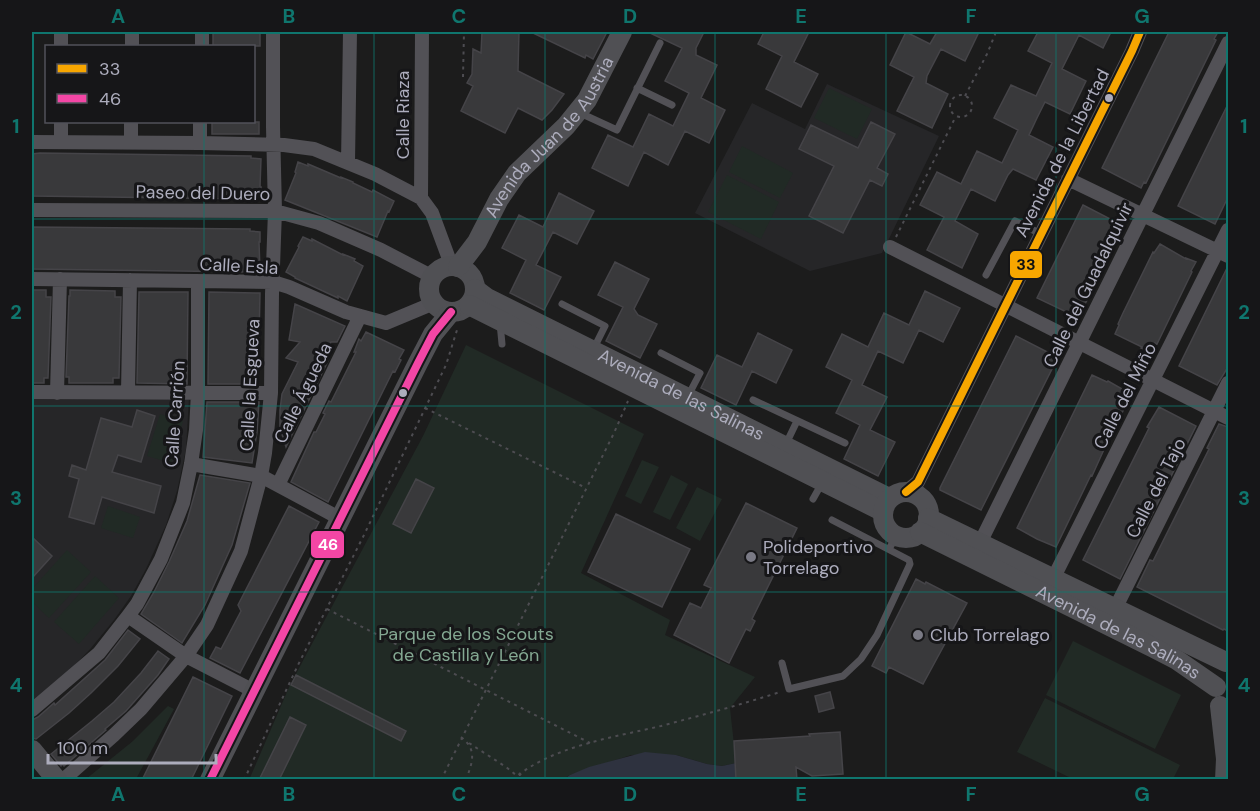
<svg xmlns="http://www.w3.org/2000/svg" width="1260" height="811" font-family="'DM Sans',sans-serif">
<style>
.built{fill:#262628}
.green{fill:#212a25}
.water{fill:#2e323f}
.building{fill:#39393b;stroke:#454448;stroke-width:1.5}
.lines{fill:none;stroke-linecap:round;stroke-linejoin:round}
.path{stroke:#4d4c51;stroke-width:2;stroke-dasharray:3 4.5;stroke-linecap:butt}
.lane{stroke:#525156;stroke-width:7}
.street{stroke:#525156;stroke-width:14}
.secondary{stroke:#505054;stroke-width:20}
.bus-1-casing{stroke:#161618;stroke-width:12}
.bus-2-casing{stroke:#161618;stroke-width:12}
.bus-1{stroke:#f7a600;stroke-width:8}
.bus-2{stroke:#f346a5;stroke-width:8}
.grid{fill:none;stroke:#0f766e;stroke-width:1.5;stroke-opacity:0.55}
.bus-dot{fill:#adadbd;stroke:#161618;stroke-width:2}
.poi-dot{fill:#7a7a85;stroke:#161618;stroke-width:2}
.labels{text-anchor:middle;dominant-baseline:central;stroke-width:6;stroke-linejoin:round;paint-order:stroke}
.street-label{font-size:18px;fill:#adadbd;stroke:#161618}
.poi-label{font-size:18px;fill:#adadbd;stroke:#161618;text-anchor:start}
.park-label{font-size:18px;fill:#84a892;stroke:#161618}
.line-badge{stroke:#161618;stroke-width:2}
.badge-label{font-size:16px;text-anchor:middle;font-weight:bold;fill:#fff}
.pale-badge-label{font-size:16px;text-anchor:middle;font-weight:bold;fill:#111}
.neatline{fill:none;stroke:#0f766e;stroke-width:2}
.grid-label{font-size:20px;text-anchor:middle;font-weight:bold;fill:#0f766e}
</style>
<rect width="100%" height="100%" fill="#1c1c1c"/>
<path class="built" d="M827,84L939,136L882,253L810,271L695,213L752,103L805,129Z
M32,397L189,398L186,449L177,491L166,525L146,569L131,596L114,620L91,648L74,666L32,701Z"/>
<path class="green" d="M829,88L872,109L857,139L814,118Z
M742,146L793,173L780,198L729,172Z
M727,175L779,202L761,239L708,212Z
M466,345L644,434L581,573L670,620L665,635L755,677L730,708L736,763L722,766L707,764L676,755H631L570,775L563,779L249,780L290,685L423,436Z
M160,414L183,421L171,463L147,456Z
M642,460L659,467L641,504L625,496Z
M671,475L688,484L670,520L653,512Z
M697,487L722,499L700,541L676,528Z
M108,506L140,517L133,538L101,528Z
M67,550L91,572L49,618L32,602V589Z
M95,576L119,598L79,644L54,622Z
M1073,641L1181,695L1155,749L1046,695Z
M1045,698L1180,765L1173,779H1073L1017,752Z
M168,706L174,709L136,779H86L133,741Z"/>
<path class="water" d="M645,752L676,755L707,764L722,766L736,763V780H563L570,775L589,767Z"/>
<path class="building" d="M213,32H260V46H213Z
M482,32H519L518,71L564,94L552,110L542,120L518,108L505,133L461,111L473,86L467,83L472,74L473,49L481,53Z
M531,32H607L593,59L586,55L585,58Z
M648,32H704L696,48V55L717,65L701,98L725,110L709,143L685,131L668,165L644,152L628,186L592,168L608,135L633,147L649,114L673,126L689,93L665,81L682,48Z
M764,32H809L794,62L818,74L801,107L766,89L782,56L758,44Z
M906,32L930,44L937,32H979L965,61L941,49L927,76L926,83L948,94L932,128L897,111L914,77L890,65Z
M1038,32H1111L1103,48L1079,35L1062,69L1086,81L1070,114L1045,102L1037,118L1029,135L1053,147L1036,180L1013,169L1008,175L995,201L971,189L955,221L978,234L962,268L927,250L944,217L920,205L937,172L961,184L977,151L1002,163L1018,130L994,118L1011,85L1036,96L1052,63L1028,51Z
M1169,32H1218L1214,39L1216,40L1146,183L1144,182L1141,188L1102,168Z
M1228,104V197L1215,224L1178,206Z
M212,122H259V134H212Z
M871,122L895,134L877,168L888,174L882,186L870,180L843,233L809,216L834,166L799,149L811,125L858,148Z
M40,153L251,156V158L261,159L260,187H261V197L251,198V199L32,196V154Z
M298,162L308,166V164L341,178V177L353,182V183L372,192L373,190L394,201L389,212L388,211L377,237L285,200L296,173L295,172Z
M559,193L594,211L577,244L553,232L536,265L561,277L544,310L510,293L526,260L502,248L519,215L543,227Z
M1083,205L1122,225L1120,231H1122L1081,312H1080L1077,317L1037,298Z
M32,227L250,229V231L260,232V242H259L260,270L250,271V272L32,269Z
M303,237L312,241V239L343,255V254L355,259L354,261L363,266L347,301L338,296V298L295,278V277L286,272L299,247L298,246Z
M1160,244L1186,259V258L1196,262L1191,271L1192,272L1157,344L1155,343L1151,352L1141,348L1142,347L1115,334L1119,325L1118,324L1123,313L1153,252L1154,253Z
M615,262L649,279L634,309L638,315L657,324L640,358L606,341L623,307L598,295Z
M1228,266V367L1217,385L1179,366Z
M32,290H46V297H51L48,378H44V383H32Z
M70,290L115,291V297H121L119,378H113V383H69V377H66L69,296H70Z
M925,291L960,308L943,342L919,330L903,363L878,351L862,385L887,397L870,430L895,442L878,476L844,459L860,425L836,413L852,380L826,367L842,334L868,347L884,313L909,325Z
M139,292H188L187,384L137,383Z
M209,292L260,293L258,384H208Z
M295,304L345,326L337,342H331L323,359L328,361L286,447L280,428V410L282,394L298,362L286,358L300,342L289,340Z
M366,332L404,350L399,359L401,360L395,372L393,371L328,502L291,482L314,432H316L325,414L323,413L329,401L331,402L356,352H354L359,339L361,341Z
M758,333L792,350L776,383L752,371L736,405L701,388L717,355L742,367Z
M1016,336L1057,357V359L981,510L940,490V488Z
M1092,375L1107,382L1108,381L1131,394L1111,436H1112L1106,445L1092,476L1091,475L1056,547L1037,539L1017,528Z
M207,402H259L257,432L252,463L203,457Z
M1159,407L1196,426L1120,579L1083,560L1149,428L1147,427Z
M137,410L155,416L141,462L118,455L112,472L161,486L154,513L102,497L94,524L69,517L79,479L69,476L72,465L86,470L101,418L132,427Z
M1219,424L1228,427V631L1224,629L1223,630L1137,587L1150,560L1153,561L1209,449L1207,448Z
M200,475L250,483L232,545L205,605L182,643L141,614L154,592L169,562L187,521Z
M416,479L434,488L411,533L393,524Z
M746,503L797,528L752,619L755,621L750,631L746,629L729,663L674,635L690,603L701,608L711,588L704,585Z
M289,506L319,522L240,673L210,658L216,647L221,649L241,611L238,605Z
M616,514L690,549L662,607L588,572Z
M32,537L52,556L32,578Z
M916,579L925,584L926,582L967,603L923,684L889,667L886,673L872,666Z
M128,630L140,639L118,666L91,693L69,713L36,739L32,738V720L38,717L54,703L55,705L105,660Z
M158,651L169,659L158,675L126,711L105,729L106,730L64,766L62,764L61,766L51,754L92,721L114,702L141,673Z
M296,675L406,731L401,741L291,685Z
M193,677L232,696L213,735L191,780H142Z
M830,692L834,708L819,712L815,696Z
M290,717L306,725L279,780H259Z
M840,732L843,774L812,776L796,767L797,780H736L734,741L810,736L809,734Z"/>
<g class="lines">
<path class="path" d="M463,77L464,32
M950 106a11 11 0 1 1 22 0a11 11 0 1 1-22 0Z
M965,96L987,54L996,32
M896,237L956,116
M425,408L586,488
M327,609L590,743
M461,737C478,750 472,763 466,780
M469,743L506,767L516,775
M519,773L525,780
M244,780L298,665L363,537L446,365L457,330
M441,780L614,433L628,401
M513,780C548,747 615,737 661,726C702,715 740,705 780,692"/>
<path class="lane" d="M637,88L672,105
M580,113L617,130L660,43
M986,275L1015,221L1041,234
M562,304L605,326L594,348
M500,323L502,344
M661,353L700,373L688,396
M753,400L845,443
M785,446L797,421
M813,499L822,483
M891,532L893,542
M889,549L893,542L899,537
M782,663L789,689L843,676L861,659L877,635L910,564L909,560L832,520"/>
<path class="street" d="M61,32V46
M132,46V32
M202,46V32
M61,122V142
M32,142L200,143L284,145L314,149L375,174L421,198L432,213L452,267
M131,143V122
M200,143V122
M348,162L350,32
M1068,179L1228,256
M421,198L422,32
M32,210L275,211L319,223L381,250L433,277
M890,247L1228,418
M32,279L273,282L289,287L346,312L386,323L434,303
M32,392L271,393
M128,392L130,280
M57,393L60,279
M191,464L261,476L341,519
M278,485L360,316
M906,492L918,482L1132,51L1140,32
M980,543L1228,43
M1053,579L1228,230
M1115,609L1228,383
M128,616L186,656L254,691
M32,710L99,653L128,616L137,604L161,559L183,503L191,464L196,430L198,392V282
M63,780L114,735L141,709L186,656L207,625L241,551L261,476L265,453L271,393L272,294L275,211L273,127V32"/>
<g class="secondary">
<circle cx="452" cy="289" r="23"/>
<path id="s1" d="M458,267L477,242L499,199L517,173L566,126L587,100L622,32"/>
<path id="s2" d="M475,289L487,298L889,498"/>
<path d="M469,305L882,511"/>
<circle cx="906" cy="515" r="23"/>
<path d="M928,518L1226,662"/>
<path id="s3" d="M920,532L1152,647L1177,660L1216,687"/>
<path d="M1220,706L1226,759L1225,780"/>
<path d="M32,750L57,780"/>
<path d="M210,780L418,363L433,334L451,312"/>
</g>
<g class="bus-1-casing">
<path id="bus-1" d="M906,492L918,482L1132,51L1140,32"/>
</g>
<g class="bus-2-casing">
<path id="bus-2" d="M210,780L418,363L433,334L451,312"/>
</g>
<use href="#bus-1" class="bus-1"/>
<use href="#bus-2" class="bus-2"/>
</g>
<path class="grid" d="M204,32V46M374,32V780M545,32V780M715,32V780M886,32V780M1056,32V780M204,122V780M32,219H1228M32,406H1228M32,592H1228"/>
<g class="bus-dot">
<circle cx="1109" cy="98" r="5"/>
<circle cx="403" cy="393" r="5"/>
</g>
<g class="poi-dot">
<circle cx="751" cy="557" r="6"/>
<circle cx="918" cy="635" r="6"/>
</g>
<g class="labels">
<g class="street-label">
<text transform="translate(403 115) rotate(-90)">Calle Riaza</text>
<text stroke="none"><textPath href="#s1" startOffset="160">Avenida Juan de Austria</textPath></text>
<text transform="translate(1062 153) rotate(-63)">Avenida de la Libertad</text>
<text transform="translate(203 193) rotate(1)">Paseo del Duero</text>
<text transform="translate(239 266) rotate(3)">Calle Esla</text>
<text transform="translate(1088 285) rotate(-64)">Calle del Guadalquivir</text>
<text transform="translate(250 385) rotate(-87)">Calle la Esgueva</text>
<text transform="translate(303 393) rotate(-64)">Calle Águeda</text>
<text stroke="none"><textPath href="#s2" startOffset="232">Avenida de las Salinas</textPath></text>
<text transform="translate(1125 396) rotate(-63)">Calle del Miño</text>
<text transform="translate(175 414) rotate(-86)">Calle Carrión</text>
<text transform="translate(1156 488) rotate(-63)">Calle del Tajo</text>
<text stroke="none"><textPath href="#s3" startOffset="222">Avenida de las Salinas</textPath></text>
</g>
<g class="poi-label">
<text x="763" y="547">Polideportivo<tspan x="763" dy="21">Torrelago</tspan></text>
<text x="930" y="635">Club Torrelago</text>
</g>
<g class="park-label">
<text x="466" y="634">Parque de los Scouts<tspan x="466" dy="21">de Castilla y León</tspan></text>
</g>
</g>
<g class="line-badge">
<rect x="1009" y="250" width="34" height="29" rx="6" fill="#f7a600"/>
<rect x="310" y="530" width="35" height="29" rx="6" fill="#f346a5"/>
</g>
<g class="badge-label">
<text x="328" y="550">46</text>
</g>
<g class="pale-badge-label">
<text x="1026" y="270">33</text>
</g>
<rect width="1260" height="811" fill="none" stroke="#161618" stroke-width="66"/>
<rect x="45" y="45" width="210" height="78" fill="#161618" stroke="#52525a" stroke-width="1.5"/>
<rect x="57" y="64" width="30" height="9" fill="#f7a600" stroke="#52525a" stroke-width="1.5"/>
<text x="99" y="75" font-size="18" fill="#adadbd">33</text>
<rect x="57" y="94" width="30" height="9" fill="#f346a5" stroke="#52525a" stroke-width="1.5"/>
<text x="99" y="105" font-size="18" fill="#adadbd">46</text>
<path d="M48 754v9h168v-9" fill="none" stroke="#adadbd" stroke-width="3"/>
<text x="57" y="754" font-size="18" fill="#adadbd" stroke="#161618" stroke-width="4.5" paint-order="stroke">100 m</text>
<rect x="33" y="33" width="1194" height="745" class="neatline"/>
<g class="grid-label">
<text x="118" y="23">A</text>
<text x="289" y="23">B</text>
<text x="459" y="23">C</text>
<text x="630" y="23">D</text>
<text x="801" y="23">E</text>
<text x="971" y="23">F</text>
<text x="1142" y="23">G</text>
<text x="16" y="133">1</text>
<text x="1244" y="133">1</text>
<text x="16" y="319">2</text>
<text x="1244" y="319">2</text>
<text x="16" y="505">3</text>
<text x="1244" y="505">3</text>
<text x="16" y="692">4</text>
<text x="1244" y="692">4</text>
<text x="118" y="801">A</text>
<text x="289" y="801">B</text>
<text x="459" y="801">C</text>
<text x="630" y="801">D</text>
<text x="801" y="801">E</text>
<text x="971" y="801">F</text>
<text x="1142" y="801">G</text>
</g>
</svg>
